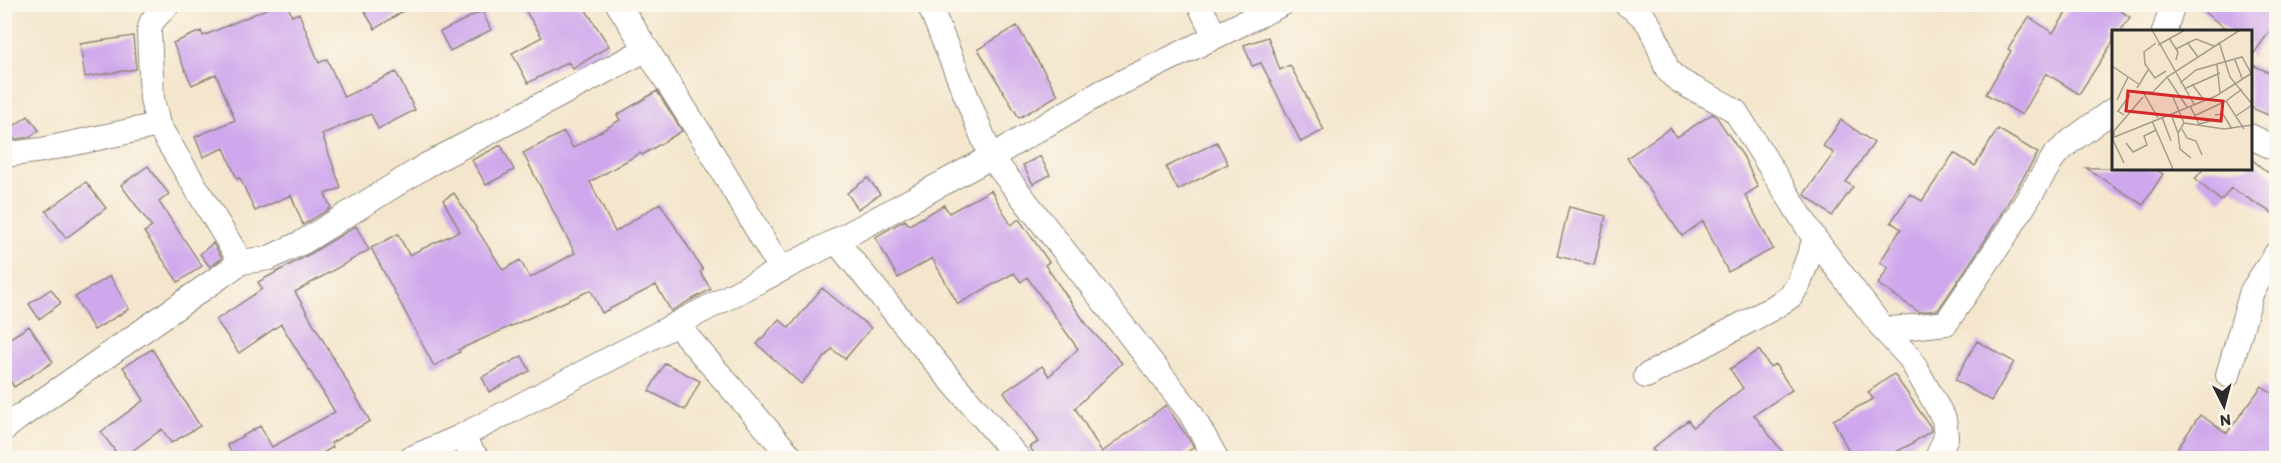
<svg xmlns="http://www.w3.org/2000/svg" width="2281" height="463" viewBox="0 0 2281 463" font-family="Itim,sans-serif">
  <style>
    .building { fill: #cfa7ec }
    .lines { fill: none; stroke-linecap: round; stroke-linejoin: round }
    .street-casing { stroke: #90887c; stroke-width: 26 }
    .street { stroke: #fff; stroke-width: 24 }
    .inset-road { fill: none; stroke: #a49b8c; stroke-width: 1.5 }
    .view { fill: #d62828; fill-opacity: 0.15; stroke: #d62828; stroke-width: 3 }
    .inset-edge { fill: none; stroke: #2b2b2b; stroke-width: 3 }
  </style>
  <rect width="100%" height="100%" fill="#fbf7ec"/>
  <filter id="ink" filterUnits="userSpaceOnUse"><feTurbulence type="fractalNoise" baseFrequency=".0167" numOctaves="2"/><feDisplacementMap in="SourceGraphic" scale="12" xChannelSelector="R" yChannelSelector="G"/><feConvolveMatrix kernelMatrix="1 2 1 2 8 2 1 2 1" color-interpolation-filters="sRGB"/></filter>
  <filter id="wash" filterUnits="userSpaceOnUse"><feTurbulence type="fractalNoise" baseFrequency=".008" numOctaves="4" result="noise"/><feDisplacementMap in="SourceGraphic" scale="24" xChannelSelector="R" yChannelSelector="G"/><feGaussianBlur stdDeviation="1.35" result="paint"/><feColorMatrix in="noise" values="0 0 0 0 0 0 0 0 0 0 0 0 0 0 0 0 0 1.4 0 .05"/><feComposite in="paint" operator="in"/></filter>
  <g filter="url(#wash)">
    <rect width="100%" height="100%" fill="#f4e6cd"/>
    <g id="blocks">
      <path class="building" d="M278 4H287L292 16 299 13 319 63 327 59 344 97 396 72 415 110 378 129 371 114 322 134 341 188 325 194 331 208 303 225 291 195 255 211 240 178 237 179 224 148 203 157 195 137 235 120 216 74 192 85 173 43 201 31 203 36Z
        M360 4H414L375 29Z
        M521 4H582L609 46 573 69 568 62 528 83 512 53 542 37Z
        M2072 4H2110L2130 17 2120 32H2113V42L2079 94 2046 73 2022 115 1986 94 2011 51 2008 49 2029 17 2053 33Z
        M2193 4H2277V21L2250 59V32H2231Z
        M482 11 491 30 450 51 440 32Z
        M1017 26 1058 95 1019 118 978 49Z
        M133 36 136 69 85 77 80 44Z
        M1268 37 1280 70 1290 65 1324 130 1301 142 1261 63 1252 66 1244 45Z
        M2250 64 2277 76V119L2250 107Z
        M657 91 682 131 642 155 640 153 590 182 615 232 660 203 703 270 700 272 711 289 671 311 656 285 602 313 591 290 458 350 460 352 434 366 371 248 398 234 409 255 460 231 443 200 454 193 503 270 520 260 530 278 575 253 523 153 564 132 573 148 620 120 617 115Z
        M1712 114 1716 116 1743 156 1758 187 1745 195 1773 249 1728 272 1703 221 1682 236 1627 158 1670 128 1677 137Z
        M28 116 39 130 30 137 4 141V133Z
        M1841 120 1874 143 1846 182 1853 187 1832 216 1804 194 1834 153 1823 146Z
        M1998 129 2038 153 1986 239 1938 310 1919 312 1878 284 1888 268 1880 262 1901 229 1891 222 1910 194 1922 201 1954 153 1975 166Z
        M1217 142 1228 164 1178 190 1166 167Z
        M501 145 514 170 486 185 472 160Z
        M1040 156 1050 175 1033 184 1023 165Z
        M2250 158 2277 180V216L2231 188 2221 201 2195 179 2204 168H2250Z
        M148 166 169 194 159 202 202 266 178 282 144 232 152 227 121 185Z
        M2086 168H2153L2163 174 2143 205Z
        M868 178 880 194 858 209 847 193Z
        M86 182 106 208 66 238 46 211Z
        M991 190 1011 225 1019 219 1049 262 1045 265 1089 328 1122 363 1075 408 1102 452 1166 405 1194 447 1178 459H1037L1030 447 1038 442 1004 392 1042 366 1049 376 1078 349 1027 277 1021 282 1014 273 958 304 932 258 898 278 875 237 905 220 909 225 944 205 949 213Z
        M1569 207 1606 216 1594 265 1557 256Z
        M356 226 369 250 295 292 370 421 331 443 333 447 313 459H235L227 445 260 426 272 447 335 412 281 324 239 353 216 320 262 289 258 282 310 254Z
        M213 243 222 258 210 267 200 254Z
        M110 276 129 309 94 330 75 297Z
        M822 288 871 328 845 359 832 349 801 384 757 344 779 319 789 328Z
        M51 289 61 303 39 319 29 304Z
        M29 326 53 362 14 387 4 372V342Z
        M1977 341 2014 362 1991 401 1955 380Z
        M152 349 200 426 171 443 162 429 121 459 101 432 144 400 123 367Z
        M1759 350 1770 367 1775 364 1792 390 1754 415 1788 459H1660L1652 449 1688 420 1693 427 1743 388 1730 369Z
        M522 356 530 371 489 392 482 377Z
        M665 363 700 381 685 410 649 391Z
        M1894 374 1930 426 1931 431 1911 444 1883 459H1853L1833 420 1873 399 1868 392Z
        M2262 386 2277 397V459H2194L2178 447 2200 415 2227 433Z"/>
    </g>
  </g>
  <g filter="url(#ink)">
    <use href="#blocks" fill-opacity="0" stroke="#90887c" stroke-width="1.5"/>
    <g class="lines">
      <g class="street-casing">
        <path id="street" d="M168 4 152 21 149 31 152 99 158 125 241 262
          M618 4 708 146 781 270
          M929 4 991 157 1190 412 1216 458
          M1199 4 1215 36
          M1626 4C1649 18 1652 28 1661 52 1663 57 1665 65 1668 70 1678 86 1719 98 1736 112L1815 239 1884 330 1910 358 1944 419 1946 437 1937 458
          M2164 32 2173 4
          M2250 136 2276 149
          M4 155 42 150 158 125
          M836 241 942 370 1018 458
          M676 324 792 458
          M1884 330 1946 323 2005 236 2055 155 2071 141 2113 110
          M2228 375 2252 291 2276 254
          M1646 376 1771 309 1791 296 1799 283 1815 239
          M4 429 18 418 241 262 269 258 303 242 427 165 647 49
          M460 437 477 458
          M412 458 460 437 836 241 991 157 1102 92 1282 4"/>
      </g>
      <use href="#street" class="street"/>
    </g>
  </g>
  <g transform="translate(2112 30)">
    <rect width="140" height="140" fill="#f4e6cd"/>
    <path class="inset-road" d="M40 0 82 74M57 8 66 22 64 30M75 12 86 27M107 12 118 47 140 74M44 13 32 22 33 34 43 48 54 41M46 15 73 0M64 19 84 9 102 16M123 30 130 48M105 35 108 63M0 36 28 55M55 47 75 77M68 53 84 40 130 27 139 43M80 54 92 70M25 58 36 40M72 59 108 43M130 59 114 71 132 99M60 65 72 93 66 103 68 119 79 128M5 70 16 47M78 76 87 94 102 90M59 84 66 103M12 85 6 81 18 65M103 85 111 84 120 99M82 86 114 71M124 86 140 75M50 87 59 111M46 88 31 62H41L55 47 128 0M40 91 61 139M72 93 112 99 140 95M70 99 75 108 84 111 90 125M2 107V101L31 67M0 108 104 66 140 43M0 108 12 133M14 113 21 122 35 115 32 106 44 100"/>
    <path class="view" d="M16 61 111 71 109 91 14 81Z"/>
    <rect width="140" height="140" class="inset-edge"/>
  </g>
  <rect width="2281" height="463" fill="none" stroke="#fbf7ec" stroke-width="24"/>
  <g transform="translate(2224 406) rotate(174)" stroke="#fbf7ec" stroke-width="4.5" paint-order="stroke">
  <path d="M0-4.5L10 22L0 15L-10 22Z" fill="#2b2b2b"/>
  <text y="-9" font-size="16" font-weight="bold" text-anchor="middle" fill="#2b2b2b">N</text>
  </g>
</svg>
